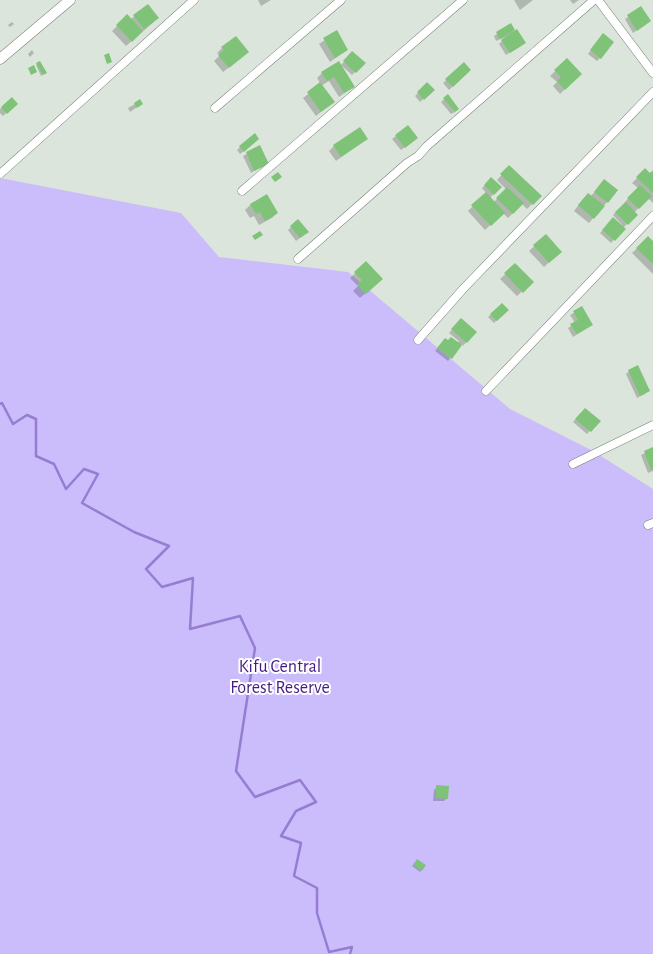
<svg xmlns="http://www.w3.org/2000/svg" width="653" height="954" viewBox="0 0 653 954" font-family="'Alegreya Sans',sans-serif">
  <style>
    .green { fill: #cbbcfb }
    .shadow { fill: #0003 }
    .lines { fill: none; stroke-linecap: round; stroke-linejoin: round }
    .stream { stroke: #957ed2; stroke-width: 2.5 }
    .building { fill: #7fc378 }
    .minor-casing { stroke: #767f75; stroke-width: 9 }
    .tertiary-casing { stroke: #767f75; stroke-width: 11 }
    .minor { stroke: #fff; stroke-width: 8 }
    .tertiary { stroke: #fff; stroke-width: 10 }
    .labels { text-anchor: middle; stroke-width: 4; stroke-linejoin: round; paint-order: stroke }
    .park-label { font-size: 18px; fill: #451d80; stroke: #fff }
  </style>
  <rect width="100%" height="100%" fill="#dce5db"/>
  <path class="green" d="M0 178 181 213 219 257 348 272 510 409 593 451 653 489V954H0Z"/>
  <path class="shadow" d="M258 0H271L261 6Z
    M514 0H533L520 10Z
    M570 0H579L573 4Z
    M148 5 155 21 126 46 112 31 127 16 131 19Z
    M641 8 650 21 633 33 625 19Z
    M12 22 14 24 10 27 8 25Z
    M510 25 521 46 506 55 499 44 506 37 496 41 494 36Z
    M336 32 347 50 330 62 319 44Z
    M600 38V58L597 61 588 54Z
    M222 48 242 57 223 72 214 61 220 55 217 53Z
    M32 50 34 53 30 57 28 54Z
    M353 52 364 63 352 75 341 65Z
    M567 60 580 74 560 94 553 86 557 82 550 76Z
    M338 63 353 87 339 97 329 81 321 86 328 106 316 116 303 98 321 84 317 78 322 73Z
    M37 64 44 74 41 76 36 65Z
    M464 64 470 70 449 90 443 83Z
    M427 84 433 90 420 102 415 96Z
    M447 96 455 112 451 114 441 102Z
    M12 99 16 104 3 116 0 113V109Z
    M135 104 140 105 130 112 128 108Z
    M407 127 413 141 401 150 392 139Z
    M255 142 240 154 237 150 240 147Z
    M361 143 336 161 329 151 334 146Z
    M260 147 267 163 251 173 243 156Z
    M509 167 540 196 527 209 522 204 508 218 503 213 485 230 468 211 486 193 482 188 491 179 500 187 490 198 494 202 506 189 497 180Z
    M645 170 649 174 653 170V203L648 198 634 213 636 215 623 228 624 229 611 243 600 233 613 219 621 226 622 225 613 215 638 188 632 183Z
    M601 184 607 202 589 223 574 211 583 199 591 196Z
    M267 196 277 213 272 218 259 225 254 216 250 218 245 210 250 205Z
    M291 227 304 235 296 241 288 230Z
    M545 236 560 252 544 267 529 251Z
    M648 238 653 243V274L632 253Z
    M366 263 376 284 360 298 353 291 358 286 350 278Z
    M515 265 532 282 517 296 500 279Z
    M502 305 507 310 494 323 488 317Z
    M582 308 589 327 573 337 568 328 575 323 570 315Z
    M461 320 475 332 463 346 462 344 448 361 435 351 442 343H457L459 341 449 333Z
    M629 371 648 391 645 394 637 398 626 374Z
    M585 409 599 421 587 434 573 422Z
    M653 449V471L648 473 641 455Z
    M437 787 447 798 444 801H433L434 790Z
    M417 860 424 865 420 872 412 866Z"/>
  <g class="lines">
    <path class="stream" d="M0 404 2 403 13 424 27 415 36 419V456L54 464 66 489 84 469 98 474 82 503 134 532 169 546 146 569 162 587 193 578 190 629 240 616 255 648 236 771 255 797 300 780 316 802 296 811 281 836 301 843 294 876 317 888V913L329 952 352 947 350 954"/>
  </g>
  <path class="building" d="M148 4 159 18 144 29 133 15Z
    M641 6 651 21 637 31 627 15Z
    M127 14 143 31 132 42 116 25Z
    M511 23 515 30 500 39 496 32Z
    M517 29 526 43 510 53 501 40Z
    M337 30 348 50 335 58 323 38Z
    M603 33 614 42 601 59 590 50Z
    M236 36 249 52 229 68 218 55 224 50 221 47Z
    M352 51 366 63 356 73 343 61Z
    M109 53 112 62 107 64 104 55Z
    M567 58 582 74 565 90 557 81 561 77 554 70Z
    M40 61 47 73 43 75 36 63Z
    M339 61 355 87 344 93 334 77 327 81 321 72Z
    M464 62 471 70 453 87 445 79Z
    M34 65 37 72 31 75 28 68Z
    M320 82 335 102 321 112 307 92Z
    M427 82 435 90 424 100 417 92Z
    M448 94 459 109 455 112 443 98Z
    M12 97 18 104 7 114 1 107Z
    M140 99 143 104 137 108 134 103Z
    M408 125 418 138 405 148 395 135Z
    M360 127 368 139 341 157 333 145Z
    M255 133 259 139 244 152 239 146Z
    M260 145 269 164 254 171 246 152Z
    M509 165 542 196 533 205 500 174Z
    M645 168 650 173 653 171V193L636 177Z
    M278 172 282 177 275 182 271 177Z
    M491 177 502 187 494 195 484 185Z
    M604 179 618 190 608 203 594 192Z
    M640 185 652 196 639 209 627 198Z
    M507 187 524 203 513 214 496 198Z
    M486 192 505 213 491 226 471 205Z
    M588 193 605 206 594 219 578 205Z
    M267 194 278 213 265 221 260 212 256 214 250 204Z
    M626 202 638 215 628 225 615 212Z
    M613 217 626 229 615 241 602 230Z
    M298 219 309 232 300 238 290 226Z
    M260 231 263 235 255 240 252 236Z
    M546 234 562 252 549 263 533 245Z
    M648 236 653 241V264L636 248Z
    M366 261 383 279 366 294 357 285 362 280 354 272Z
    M515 263 534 282 523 293 504 273Z
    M502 303 509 310 497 321 490 314Z
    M582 306 593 325 577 334 570 324 578 320 573 311Z
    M461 318 477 332 467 343 451 329Z
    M451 337 462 345 452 359 437 348 445 338 448 340Z
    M638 365 650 391 640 396 628 370Z
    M585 408 601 421 591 432 575 419Z
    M653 447V470H651L644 451Z
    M436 785 449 786 448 799 436 798Z
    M417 859 426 865 422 871 413 865Z"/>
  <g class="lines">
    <g class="minor-casing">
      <path id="minor" d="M598 0 653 73
        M215 108 341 0
        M0 174 194 0
        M242 191 463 0
        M298 259 407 163 418 156 427 146 594 0
        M418 340 463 289 653 92
        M486 391 653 216
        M573 464 653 425
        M648 525 653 523"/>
    </g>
    <g class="tertiary-casing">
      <path id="tertiary" d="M0 59 70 0"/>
    </g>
    <use href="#minor" class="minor"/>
    <use href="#tertiary" class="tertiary"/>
  </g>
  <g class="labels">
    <g class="park-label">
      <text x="280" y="672">Kifu Central<tspan x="280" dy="21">Forest Reserve</tspan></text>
    </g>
  </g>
</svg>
